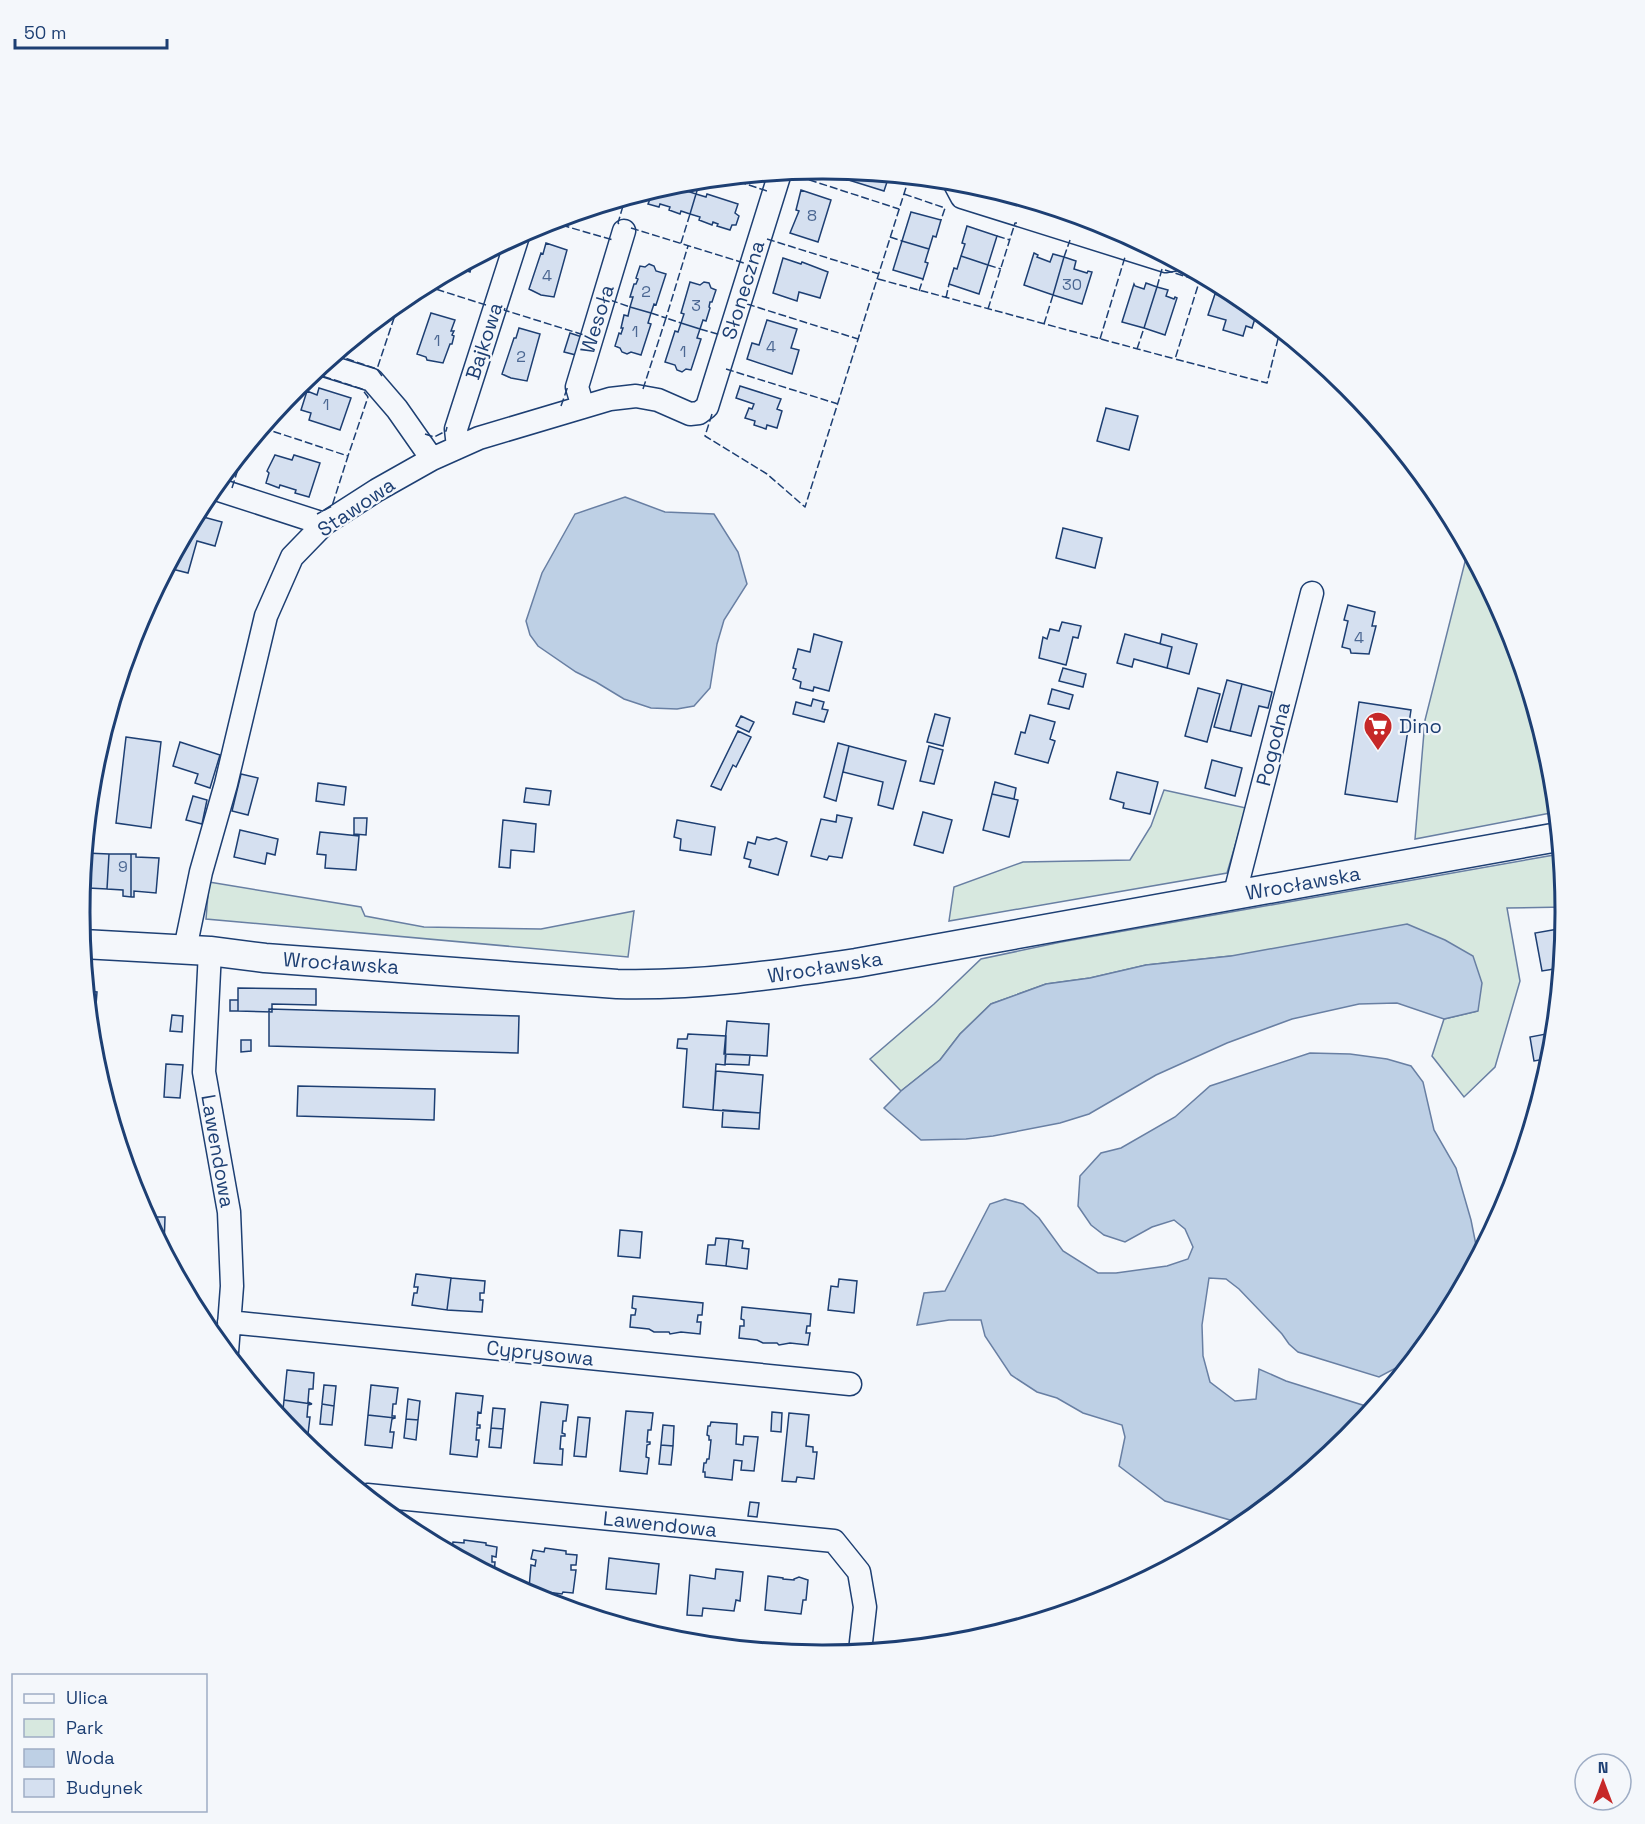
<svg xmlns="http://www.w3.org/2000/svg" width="1645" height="1824" viewBox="0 0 1645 1824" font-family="'Space Grotesk',sans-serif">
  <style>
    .green { fill: #d7e8df; stroke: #687fa3; stroke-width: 1.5 }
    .water { fill: #bed0e5; stroke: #687fa3; stroke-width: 1.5 }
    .building { fill: #d5e0f0; stroke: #1d3f73; stroke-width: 1.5 }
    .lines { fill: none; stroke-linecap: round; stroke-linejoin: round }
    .minor-casing { stroke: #1d3f73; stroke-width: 25 }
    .major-casing { stroke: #1d3f73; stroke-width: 31 }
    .minor { stroke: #f4f7fb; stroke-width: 22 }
    .major { stroke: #f4f7fb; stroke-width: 28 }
    .fence { stroke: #1d3f73; stroke-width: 1.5; stroke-dasharray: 8 3; stroke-linecap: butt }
    .labels { text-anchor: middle; stroke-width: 4.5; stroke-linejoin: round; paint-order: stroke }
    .number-label { font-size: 16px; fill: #4b6792 }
    .street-label { font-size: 20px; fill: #1d3f73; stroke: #f4f7fb }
    .poi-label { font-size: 20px; fill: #1d3f73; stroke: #f4f7fb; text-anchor: start }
    .rim { fill: none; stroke: #1d3f73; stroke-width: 3 }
  </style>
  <rect width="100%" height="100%" fill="#f4f7fb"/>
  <path class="green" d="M1468 550 1509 628 1534 711V727L1544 744 1551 767 1556 812 1415 839 1425 720Z
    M1164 790 1246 808 1227 873 949 921 954 887 1023 862 1130 860 1151 826Z
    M1560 854 1565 907 1507 908 1520 981 1495 1067 1464 1097 1432 1056 1444 1019 1478 1011 1231 956 1146 965 1090 978 1046 984 991 1004 960 1034 940 1060 901 1091 870 1059 934 1004 981 959 1061 942Z
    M209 882 361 907 365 916 424 927 541 929 634 911 628 957 206 919Z"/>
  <path class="water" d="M625 497 665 512 714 514 738 552 747 584 724 620 717 644 710 688 694 706 677 709 651 708 624 699 596 682 576 672 538 646 530 635 526 621 542 573 575 514Z
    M1407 924 1445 940 1473 956 1482 983 1478 1011 1444 1019 1397 1003 1359 1004 1292 1019 1227 1043 1156 1075 1089 1114 1060 1123 993 1136 966 1139 921 1140 884 1108 901 1091 940 1060 960 1034 991 1004 1046 984 1090 978 1146 965 1231 956Z
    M1310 1053 1350 1054 1387 1059 1411 1066 1423 1082 1434 1130 1456 1168 1471 1220 1478 1255 1440 1325 1411 1360 1379 1377 1298 1352 1289 1344 1282 1334 1239 1289 1226 1279 1209 1278 1202 1325 1203 1356 1210 1382 1235 1401 1256 1399 1259 1369 1286 1381 1372 1408 1348 1438 1241 1525 1240 1523 1165 1501 1119 1466 1125 1437 1122 1425 1083 1413 1057 1398 1037 1392 1011 1375 985 1336 981 1320H949L917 1325 924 1293 945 1291 990 1204 1005 1199 1023 1204 1039 1218 1063 1251 1098 1273H1116L1167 1266 1188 1259 1193 1247 1185 1229 1174 1220 1152 1227 1125 1242 1104 1235 1091 1225 1078 1206 1080 1176 1101 1153 1121 1148 1175 1117 1210 1086Z"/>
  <path class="building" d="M841 171 889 176 884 191 839 177Z
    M676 184 688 188 687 191 696 194 690 214 681 211 680 214 669 210 670 207 660 204 659 207 648 204 650 199 647 195 648 192Z
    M801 190 831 200 818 242 790 233 799 211 796 210Z
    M696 194 706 197 707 194 738 204 735 213 739 216 736 225H732L730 230 717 226 718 224 713 222 712 225 699 220 700 217 690 214Z
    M911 212 941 220 936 237 933 236 929 249 902 241Z
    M967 226 997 236 988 265 961 256 965 244 962 243Z
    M902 241 929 249 925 262 928 263 923 279 893 270Z
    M546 243 567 250 554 297 541 295 529 289 541 253 543 254Z
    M1034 253 1038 255 1037 257 1050 262 1053 254 1064 257 1053 295 1024 285Z
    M961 256 988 265 979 294 949 284 954 268 957 269Z
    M1064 257 1076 261 1074 269 1087 273 1088 271 1092 272 1082 304 1053 295Z
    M783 258 801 264 802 262 828 272 820 298 799 292 797 301 773 293Z
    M473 260 470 272 462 269 457 271 454 270Z
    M649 264 654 266 656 271 666 274 656 305 654 304 651 313 630 307 633 297H630L634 284H636L638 279 636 278 640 266 645 267Z
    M690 282 700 285 704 282 709 283 711 288 716 290 712 302H710L709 307 710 308 706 321 703 320 700 329 681 323 684 314 681 313Z
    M1146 283 1157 287 1144 328 1122 322 1134 284 1135 286 1144 289Z
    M1157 287 1168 290 1166 296 1174 299 1175 297 1177 298 1165 335 1144 328Z
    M1215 294 1233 300 1234 294 1257 312 1252 328 1246 326 1243 336 1223 330 1226 320 1208 315Z
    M630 307 651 313 648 323 651 324 641 355 631 352 627 354 622 352 620 348 615 346 619 333 621 334 623 328H621L624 315 628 316Z
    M431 313 455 320 451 331H454L452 335 454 336 452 344H450L443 363 427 360 426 357 417 354Z
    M767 320 797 329 791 348 799 350 792 374 747 359 752 343 759 345Z
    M681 323 700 329 697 338 701 339 691 370 686 369 682 372 677 370 675 365 665 362 675 331 678 332Z
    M519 328 540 334 527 381 511 378 502 374 514 338H516Z
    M570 333 582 337 576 355 564 352Z
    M740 386 781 399 777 409 782 411 777 428 767 425 766 429 754 425 755 421 745 418 749 408 752 409 754 404 736 398Z
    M319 388 351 398 340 430 309 420 311 413 301 410 307 391 317 395Z
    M1106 408 1138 416 1129 450 1097 441Z
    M275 455 292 460 294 455 320 463 309 497 295 493 296 490 280 485 279 488 266 483 269 473 267 471Z
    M196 515 222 522 215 546 197 541 188 573 168 568Z
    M1063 528 1102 538 1095 568 1056 558Z
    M1348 605 1375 612 1372 626H1376L1369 654 1351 653 1350 649 1342 647 1348 621 1344 620Z
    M1062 622 1081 626 1078 638 1073 637 1066 665 1039 658 1043 637 1047 639 1050 629 1059 631Z
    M814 634 842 642 829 691 814 687 813 691 800 688 801 682 793 679 796 669 793 668 798 649 810 652Z
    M1125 634 1172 647 1167 668 1134 659 1132 667 1117 663Z
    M1162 634 1197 644 1189 674 1167 668 1172 647 1160 644Z
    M1063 668 1086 674 1083 687 1059 681Z
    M1227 680 1242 684 1230 731 1214 727Z
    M1242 684 1272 692 1268 708 1259 706 1251 736 1230 731Z
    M1198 688 1220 694 1207 742 1185 736Z
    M1052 689 1073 695 1069 709 1048 704Z
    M813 699 824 702 822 709 828 710 824 722 793 714 796 702 811 706Z
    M1359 702 1411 710 1397 802 1345 794Z
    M935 714 950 718 943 746 927 742Z
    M1030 715 1055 722 1050 739 1055 741 1048 763 1015 754 1021 732 1025 733Z
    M741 716 754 722 749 732 736 726Z
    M738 731 751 737 736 767 733 765 721 790 711 786Z
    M126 737 161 742 151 828 116 823Z
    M180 742 220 755 210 788 195 783 198 774 173 766Z
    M838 743 849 746 836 801 824 797Z
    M849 746 906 761 893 809 878 805 883 782 843 772Z
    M929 746 943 750 934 784 920 781Z
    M1212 760 1242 768 1235 796 1205 788Z
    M1117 772 1158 782 1150 814 1123 808 1124 803 1110 799Z
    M241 774 258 778 248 815 232 811Z
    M995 782 1016 788 1014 799 992 794Z
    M318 783 346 787 344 805 316 801Z
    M526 788 551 791 549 805 524 802Z
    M992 794 1018 800 1009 837 983 830Z
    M193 796 207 800 202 824 186 820Z
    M923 812 952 820 943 853 914 845Z
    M837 815 852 818 842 858 829 856 827 860 811 856 821 819 836 822Z
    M354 818H367L366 835 354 834Z
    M503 820 536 824 534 852 511 850 510 868 499 867Z
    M677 820 715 827 711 855 680 850 681 839 674 837Z
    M240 830 278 839 275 855 267 853 265 864 234 857Z
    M320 832 359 836 356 870 325 868 326 855 317 854Z
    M757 837 769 840 776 838 787 842 778 875 749 867 751 860 744 858 748 842 755 844Z
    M85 853 109 854 107 889 88 888 83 881Z
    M109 854H131V897L123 896V890L107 889Z
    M131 854H136V857L159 858 156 893 134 891V897H131Z
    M1564 928 1560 968 1542 971 1535 933Z
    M238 988 316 989V1005L272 1004V1012L238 1011Z
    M87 991 97 992 94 1031H91Z
    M230 1000H238V1011H230Z
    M269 1009 519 1016 518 1053 269 1046Z
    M172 1015 183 1016 182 1032 170 1031Z
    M727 1021 769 1024 767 1056 724 1054Z
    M1551 1033 1553 1042 1551 1058 1534 1061 1530 1037Z
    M688 1034 726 1036 725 1065 716 1064 713 1110 683 1107 687 1049 677 1048 678 1039H687Z
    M241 1040H251V1051L241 1052Z
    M726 1054 750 1055 749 1065 725 1064Z
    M166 1064 183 1065 180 1098 164 1097Z
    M716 1071 763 1075 760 1113 713 1110Z
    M298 1086 435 1089 434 1120 297 1116Z
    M723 1110 760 1113 759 1129 722 1127Z
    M147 1217H165L164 1248Z
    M620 1230 642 1232 640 1258 618 1256Z
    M716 1238 729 1239 726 1266 706 1264 708 1245H715Z
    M729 1239 743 1241 742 1248 749 1249 747 1269 726 1266Z
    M416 1274 451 1278 447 1310 412 1305 414 1293H417L418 1287H414Z
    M451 1278 485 1281 484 1293H480V1300H483L482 1312 447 1310Z
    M839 1279 857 1281 854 1313 828 1310 831 1286 838 1287Z
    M633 1296 703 1303 702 1315H698L697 1322H701L700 1334 681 1332 670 1334 669 1332H654L649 1329 630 1327 631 1315H635L636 1309 632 1308Z
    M742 1307 811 1314 810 1326H807L806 1333H810L808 1345 790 1343 779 1345 777 1343H763L757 1340 739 1338 740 1326H744V1320L741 1319Z
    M287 1370 314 1373 313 1389H309L308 1402 312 1404 284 1400Z
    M324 1385 336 1386 334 1406 322 1404Z
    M371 1385 398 1388 396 1404H393L392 1416H395V1418L368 1415Z
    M456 1393 483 1396 481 1413 478 1412 477 1425H480V1428H477L476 1440H479L477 1457 450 1454Z
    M408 1399 420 1401 418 1420 406 1419Z
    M284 1400 312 1404 308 1405 307 1417H310L308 1434 293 1432 282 1419Z
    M541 1402 568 1405 566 1421H563L562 1433 565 1434V1436H561L560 1449H563L562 1465 534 1463Z
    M322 1404 334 1406 332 1425 320 1424Z
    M493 1408 505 1409 503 1429 491 1428Z
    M626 1411 653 1413 651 1430H648L647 1442H650V1444L647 1445 646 1457 649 1458 647 1474 620 1471Z
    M772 1412 782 1413 781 1432 771 1431Z
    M789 1413 809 1415 806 1446 813 1447V1452H817L814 1479 797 1477 796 1482 782 1481Z
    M368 1415 395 1418 392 1419 390 1432H394L392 1448 365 1445Z
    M578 1417 590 1418 586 1457 574 1456Z
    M406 1419 418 1420 416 1440 404 1438Z
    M711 1422 737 1424 736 1444 743 1445 744 1436 758 1437 754 1471 741 1470 742 1461 734 1460 732 1480 705 1477V1472H703L704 1463H706L707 1459H709L711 1440H709V1436L707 1435 708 1426H710Z
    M663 1425 674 1426 673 1446 661 1445Z
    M491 1428 503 1429 501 1448 489 1447Z
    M661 1445 673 1446 671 1465 659 1464Z
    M750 1502 759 1503 757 1517 748 1516Z
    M464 1540 486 1543V1545L497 1547 496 1557 492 1556V1562H495L494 1575 455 1554V1552H451L453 1542 464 1543Z
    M545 1548 566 1551V1554L577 1555 576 1565H571V1570H576L573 1593 563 1592 562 1594 539 1591V1589L529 1588 531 1565 535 1566 536 1560 531 1559 533 1550 544 1552Z
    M609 1558 659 1564 656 1594 606 1589Z
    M716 1569 743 1572 740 1601 736 1600 734 1611 703 1608 702 1616 687 1615 690 1575 715 1579Z
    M768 1576 783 1578V1579L794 1580V1579L799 1577 808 1580 806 1600H803L801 1614 765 1610Z"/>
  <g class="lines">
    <g class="minor-casing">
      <path id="minor" d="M954 182 962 197 1166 261 1172 260
        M324 365 372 380 397 409 432 459
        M583 407 577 387 624 231
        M458 447 456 429 518 236
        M213 488 324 524
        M1237 895 1236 889 1312 593
        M185 949 201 872 226 784 266 616 292 557 324 524 377 490 432 459 479 438 610 399 636 396 658 400 690 414 699 413 707 407 780 173
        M210 951 204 1072 229 1212 232 1286 227 1352
        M229 1322 850 1384
        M367 1495 834 1541 859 1572 865 1607 860 1651"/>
    </g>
    <g class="major-casing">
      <path id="major" d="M83 944 210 951 265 958 617 984C698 986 776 975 856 963L1558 837"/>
    </g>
    <use href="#minor" class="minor"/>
    <use href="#major" class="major"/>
    <path class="fence" d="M788 173 899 209
      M728 178 767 191 766 193
      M696 194 700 181
      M904 194 945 208 941 220
      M551 222 613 240
      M619 224 618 223 625 199
      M631 228 744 263V261
      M527 236 529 232 546 223
      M997 236 1010 240
      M890 237 902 241
      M767 239 879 274
      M681 243 690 214
      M1064 257 1070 240
      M988 265 1001 269
      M1165 270 1200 281
      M1201 276 1175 359 1267 383 1280 331
      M878 279 1175 359
      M426 286 486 305
      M1157 287 1162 269
      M919 291 923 279
      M946 298 949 284
      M610 300 630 307
      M747 304 858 339
      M505 308 504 310 584 335
      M988 309 1015 223H1017
      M651 313 666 318 688 246
      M1044 324 1053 295
      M700 329 721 335
      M1100 339 1125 257H1123
      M1137 349 1144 328
      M336 355 377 369
      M726 369 838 404
      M313 373 362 389 368 397 348 456
      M382 376 377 369 399 303
      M643 389 666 318 681 323
      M561 406 568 386
      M712 414 705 436 767 474 805 507 909 178
      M263 428 348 456 332 506 317 514
      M425 434 434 437 446 431 447 427
      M232 488 243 453"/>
  </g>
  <defs>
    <g id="supermarket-pin" transform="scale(1.5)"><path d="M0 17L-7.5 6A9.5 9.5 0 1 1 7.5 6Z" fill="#c62828" stroke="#f4f7fb"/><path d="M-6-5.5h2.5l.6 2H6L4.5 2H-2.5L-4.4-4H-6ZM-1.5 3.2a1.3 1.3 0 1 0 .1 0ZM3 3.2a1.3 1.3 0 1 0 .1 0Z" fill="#fff"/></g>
  </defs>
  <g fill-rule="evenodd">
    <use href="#supermarket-pin" x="1378" y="726"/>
  </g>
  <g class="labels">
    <g class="number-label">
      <text x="812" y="221">8</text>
      <text x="547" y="281">4</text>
      <text x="1072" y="290">30</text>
      <text x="646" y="297">2</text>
      <text x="696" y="311">3</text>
      <text x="635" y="337">1</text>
      <text x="437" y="346">1</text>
      <text x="771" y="352">4</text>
      <text x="683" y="357">1</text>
      <text x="521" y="362">2</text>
      <text x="326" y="410">1</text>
      <text x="1359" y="643">4</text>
      <text x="123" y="872">9</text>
    </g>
    <g class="street-label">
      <text transform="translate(743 290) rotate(-73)" y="7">Słoneczna</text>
      <text transform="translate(597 319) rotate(-73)" y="7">Wesoła</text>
      <text transform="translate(484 341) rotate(-72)" y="7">Bajkowa</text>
      <text transform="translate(356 507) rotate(-34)" y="7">Stawowa</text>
      <text transform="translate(1273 744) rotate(-76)" y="7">Pogodna</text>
      <text transform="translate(1303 883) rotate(-10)" y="7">Wrocławska</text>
      <text transform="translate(341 963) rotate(4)" y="7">Wrocławska</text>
      <text transform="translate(825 967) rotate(-9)" y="7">Wrocławska</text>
      <text transform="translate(218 1151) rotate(80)" y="7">Lawendowa</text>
      <text transform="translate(540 1353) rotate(6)" y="7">Cyprysowa</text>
      <text transform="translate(660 1524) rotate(6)" y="7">Lawendowa</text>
    </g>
    <g class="poi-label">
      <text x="1399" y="733">Dino</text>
    </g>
  </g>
  <path d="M0 0H1645V1824H0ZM822 179H823A732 732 0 0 1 1555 911V913A732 732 0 0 1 823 1645H822A732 732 0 0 1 90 913V911A732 732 0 0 1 822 179Z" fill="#f4f7fb" fill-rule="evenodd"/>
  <path class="rim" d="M822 179H823A732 732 0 0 1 1555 911V913A732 732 0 0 1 823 1645H822A732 732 0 0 1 90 913V911A732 732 0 0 1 822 179Z"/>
  <rect x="12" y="1674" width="195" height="138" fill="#f4f7fb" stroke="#9eadc5" stroke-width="1.5"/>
  <rect x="24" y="1694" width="30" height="9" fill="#f4f7fb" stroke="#9eadc5" stroke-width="1.5"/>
  <text x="66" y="1704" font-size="18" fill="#1d3f73">Ulica</text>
  <rect x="24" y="1719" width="30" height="18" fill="#d7e8df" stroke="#9eadc5" stroke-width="1.5"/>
  <text x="66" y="1734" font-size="18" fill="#1d3f73">Park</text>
  <rect x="24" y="1749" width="30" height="18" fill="#bed0e5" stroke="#9eadc5" stroke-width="1.5"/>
  <text x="66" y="1764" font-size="18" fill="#1d3f73">Woda</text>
  <rect x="24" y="1779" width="30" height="18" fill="#d5e0f0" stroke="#9eadc5" stroke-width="1.5"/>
  <text x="66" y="1794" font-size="18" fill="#1d3f73">Budynek</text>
  <g transform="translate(1603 1782)"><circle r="28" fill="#f4f7fb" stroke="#9eadc5" stroke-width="1.5"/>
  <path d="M0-4.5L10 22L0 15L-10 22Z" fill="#c62828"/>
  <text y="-9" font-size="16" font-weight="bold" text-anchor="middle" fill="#1d3f73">N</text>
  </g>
  <path d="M15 39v9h152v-9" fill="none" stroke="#1d3f73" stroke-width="3"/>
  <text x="24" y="39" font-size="18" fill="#1d3f73" stroke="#f4f7fb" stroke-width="4.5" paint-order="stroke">50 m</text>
</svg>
